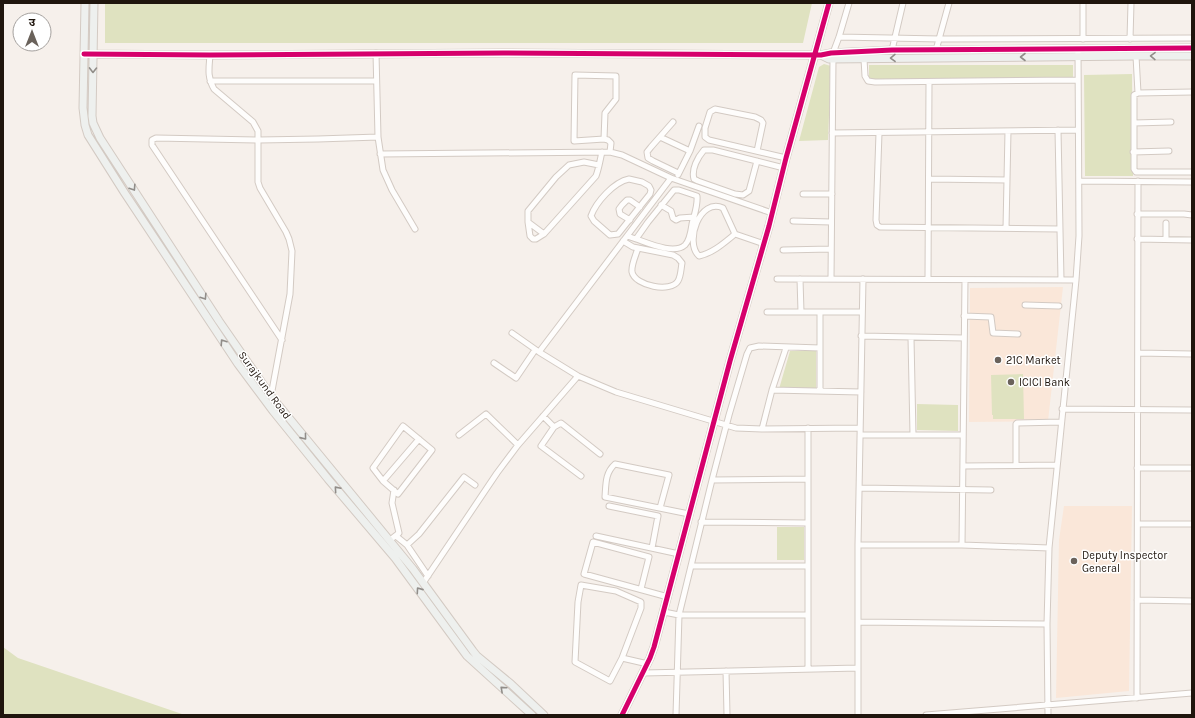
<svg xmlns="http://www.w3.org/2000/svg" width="1195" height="718" viewBox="0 0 1195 718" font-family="Karla,'Noto Sans Devanagari',sans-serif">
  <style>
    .built { fill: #fae7d9 }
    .green { fill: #dfe2c0 }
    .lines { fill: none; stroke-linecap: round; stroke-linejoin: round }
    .street-casing { stroke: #d3cac3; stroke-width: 7 }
    .secondary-casing { stroke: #d3cac3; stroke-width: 9 }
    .street { stroke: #fefdfc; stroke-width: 5 }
    .secondary { stroke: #eef0ee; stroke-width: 7 }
    .cycleway-casing { stroke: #fff; stroke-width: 8 }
    .cycleway { stroke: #d6006c; stroke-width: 5 }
    .oneway { stroke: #918d89 }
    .poi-dot { fill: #6a625b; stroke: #fff; stroke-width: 1.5 }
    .labels { text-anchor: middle; stroke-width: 3; stroke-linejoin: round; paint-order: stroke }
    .poi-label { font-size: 11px; fill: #1f150d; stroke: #fff; text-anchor: start }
    .street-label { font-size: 11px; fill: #1f150d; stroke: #fff }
  </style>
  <rect width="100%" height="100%" fill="#f6f0eb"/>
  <path class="built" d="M1063 287 1048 421 969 422 970 288Z
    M1064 506H1132L1129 691 1056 698 1059 540Z"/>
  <path class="green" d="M105 3H812L803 43H105Z
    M824 64 831 66 828 140 799 141 819 67Z
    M869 65H1073V79L869 80Z
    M1132 74 1133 176H1085L1084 75Z
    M790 351H816V388L779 389Z
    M1023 374 1024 419H993V415H992L991 375Z
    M917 404 958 405V431L917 430Z
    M777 527H804V560H777Z
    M3 647 18 658 182 714 200 715H3Z"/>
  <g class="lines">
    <g class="street-casing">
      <path id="street" d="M839 37 940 39 1192 38
        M1083 39V3
        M1130 39 1131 3
        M892 50 903 3
        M936 50 949 3
        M376 53 378 137 383 170 392 190 415 229
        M833 53 839 37 849 3
        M210 55C209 68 207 77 214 89L253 122 258 131V182L260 188 286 232 289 239 292 251 290 294 271 396
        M1136 56 1138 93
        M864 59 865 76 868 81 875 82 1078 80
        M210 81H376
        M1192 92 1138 93 1134 95V169L1136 172H1192
        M673 122 651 147 647 152 648 158 653 161 678 173
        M1134 123 1171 122
        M1058 130 1061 280
        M832 133 1078 130
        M879 133 876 220 877 225 880 227 1060 229
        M660 137 690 151
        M604 139 605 113 616 99V76L575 75 574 141 604 139 608 140 611 143 610 152
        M757 151 763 123 761 120 755 117 715 109 710 112 705 128V137L709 140 786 158
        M1133 152 1169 151
        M380 154 610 152 622 155 671 178 772 213
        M757 161 749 191 743 195 735 194 698 181 694 179C691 169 698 157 704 150H713L784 168
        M599 165 584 162 569 165 556 177 528 211V222L544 234 596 176C599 168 600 160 602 152
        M678 175 690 151 699 126
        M629 179 642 182 649 186 651 190 650 194 618 234 610 235 594 221 591 216C596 202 614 182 629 179Z
        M929 179 1007 180
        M1079 181 1192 182
        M803 194H832
        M661 205 671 211 673 218 676 220 680 218 694 217
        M1137 214H1184L1192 215
        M630 220 620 214 619 209 622 205 627 200H630L640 207
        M793 221 831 222
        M528 222 530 236 533 239H536L544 234
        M1006 228 1008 131
        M735 234C724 243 713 253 699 256 684 242 700 197 723 208L735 234 764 244
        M627 236 636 239 648 222 674 190H679L697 196C698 206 694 215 692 224 691 231 690 240 685 245 674 255 648 243 636 239
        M1137 239 1192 240
        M1166 239V223
        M623 241 633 247 673 255 678 258 682 263C681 268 681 276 678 281 671 293 635 286 632 272 631 265 636 255 638 248
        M783 250 831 249
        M777 279 1076 280
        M800 279 801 312
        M831 279 833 59
        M928 279 929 82
        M1025 305 1059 306
        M767 312H862
        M820 312V391
        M964 316 991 317 993 333 1018 334
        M512 333 539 352 578 376 616 392 736 428 762 429 860 428
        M861 336 964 338
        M911 338 913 435
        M282 340 152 145V140L156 138 259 140 318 139 378 137
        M539 352 671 178
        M1138 353 1192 354
        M494 363 516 378 535 350
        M772 390 861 392
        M1062 409 1192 410
        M543 416 554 427 561 423 600 454
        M554 427 541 446 581 476
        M762 429 772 390 786 348
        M459 435 486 414 518 445
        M860 435H963
        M1016 465V424L1017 423 1061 422
        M963 466 1057 465
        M1137 468H1192
        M712 480 808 479
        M383 481 373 468 403 426 432 450 398 494 383 481 419 439
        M859 488 991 490
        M609 506 658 516 652 548
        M660 508 669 475 615 464C605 473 606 484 605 497L689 514
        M701 522 808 523
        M1138 524H1192
        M396 536 407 545 428 576
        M596 536 679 554
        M390 540 399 533 392 503 394 490
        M407 545 419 534 464 477 475 485
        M858 545H962L1049 548
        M962 545 965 280
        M691 566H808
        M423 583 497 473 518 445 578 376
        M581 585 616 591 641 602V608L622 658 610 681 575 662 578 602Z
        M641 589 649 557 593 542 584 574 668 597
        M1137 600 1192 601
        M664 612 679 615H808
        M858 622 1047 624
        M622 658 648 664
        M808 669V428
        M726 671 727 715
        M644 673 858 668
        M1137 698 1138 181
        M676 715 679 615 712 480 729 415 747 354 750 348 759 346 820 348
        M858 715V545L863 279
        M926 715 1192 693
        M1048 715 1047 624 1049 548 1076 280 1079 236 1078 49"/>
    </g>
    <g class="secondary-casing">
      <path id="secondary" d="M85 3 83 108 85 125 88 135 124 192 238 364 273 411 328 479 395 558 467 656 532 715
        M94 3 92 116 93 123 100 138 219 321 271 396 413 569 473 651 477 656 511 684 544 715
        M84 54 210 55 503 53 821 55 831 53 892 50 1192 48
        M821 55 829 59 1136 56H1192
        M622 715 650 658 654 647 730 361 769 226 786 158 829 3"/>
    </g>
    <use href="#street" class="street"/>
    <use href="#secondary" class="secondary"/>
    <g class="cycleway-casing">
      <path id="cycleway" d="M84 54 210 55 503 53 821 55 831 53 892 50 1192 48
        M622 715 650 658 654 647 730 361 769 226 786 158 829 3"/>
    </g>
    <use href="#cycleway" class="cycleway"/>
  </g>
  <defs><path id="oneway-chevron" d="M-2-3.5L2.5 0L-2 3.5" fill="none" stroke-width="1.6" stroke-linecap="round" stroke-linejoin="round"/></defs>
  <g class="oneway">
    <use href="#oneway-chevron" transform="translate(1153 56) rotate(-179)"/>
    <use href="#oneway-chevron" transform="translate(1023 57) rotate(180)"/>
    <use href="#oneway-chevron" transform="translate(893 58) rotate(179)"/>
    <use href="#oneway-chevron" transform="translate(93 70) rotate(91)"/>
    <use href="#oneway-chevron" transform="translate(133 188) rotate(57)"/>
    <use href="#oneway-chevron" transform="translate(204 297) rotate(57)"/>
    <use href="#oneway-chevron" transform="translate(223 342) rotate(-124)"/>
    <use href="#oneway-chevron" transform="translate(304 437) rotate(51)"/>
    <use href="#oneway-chevron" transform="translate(337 489) rotate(-131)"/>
    <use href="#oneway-chevron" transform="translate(419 590) rotate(-125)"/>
    <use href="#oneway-chevron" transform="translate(503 689) rotate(-138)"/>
  </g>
  <g class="poi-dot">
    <circle cx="998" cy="360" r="4"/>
    <circle cx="1011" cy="382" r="4"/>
    <circle cx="1074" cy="561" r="4"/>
  </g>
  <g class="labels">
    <g class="poi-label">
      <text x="1006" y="364">21C Market</text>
      <text x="1019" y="386">ICICI Bank</text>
      <text x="1082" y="559">Deputy Inspector<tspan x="1082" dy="13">General</tspan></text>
    </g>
    <g class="street-label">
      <text transform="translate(265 385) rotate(54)" y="4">Surajkund Road</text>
    </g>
  </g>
  <rect width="1195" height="718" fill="none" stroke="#1f150d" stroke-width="8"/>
  <g transform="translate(32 32)"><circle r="19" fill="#ffffff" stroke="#a5a19e"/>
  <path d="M0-3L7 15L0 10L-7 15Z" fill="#6a625b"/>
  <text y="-6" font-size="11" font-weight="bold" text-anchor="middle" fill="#1f150d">उ</text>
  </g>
</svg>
